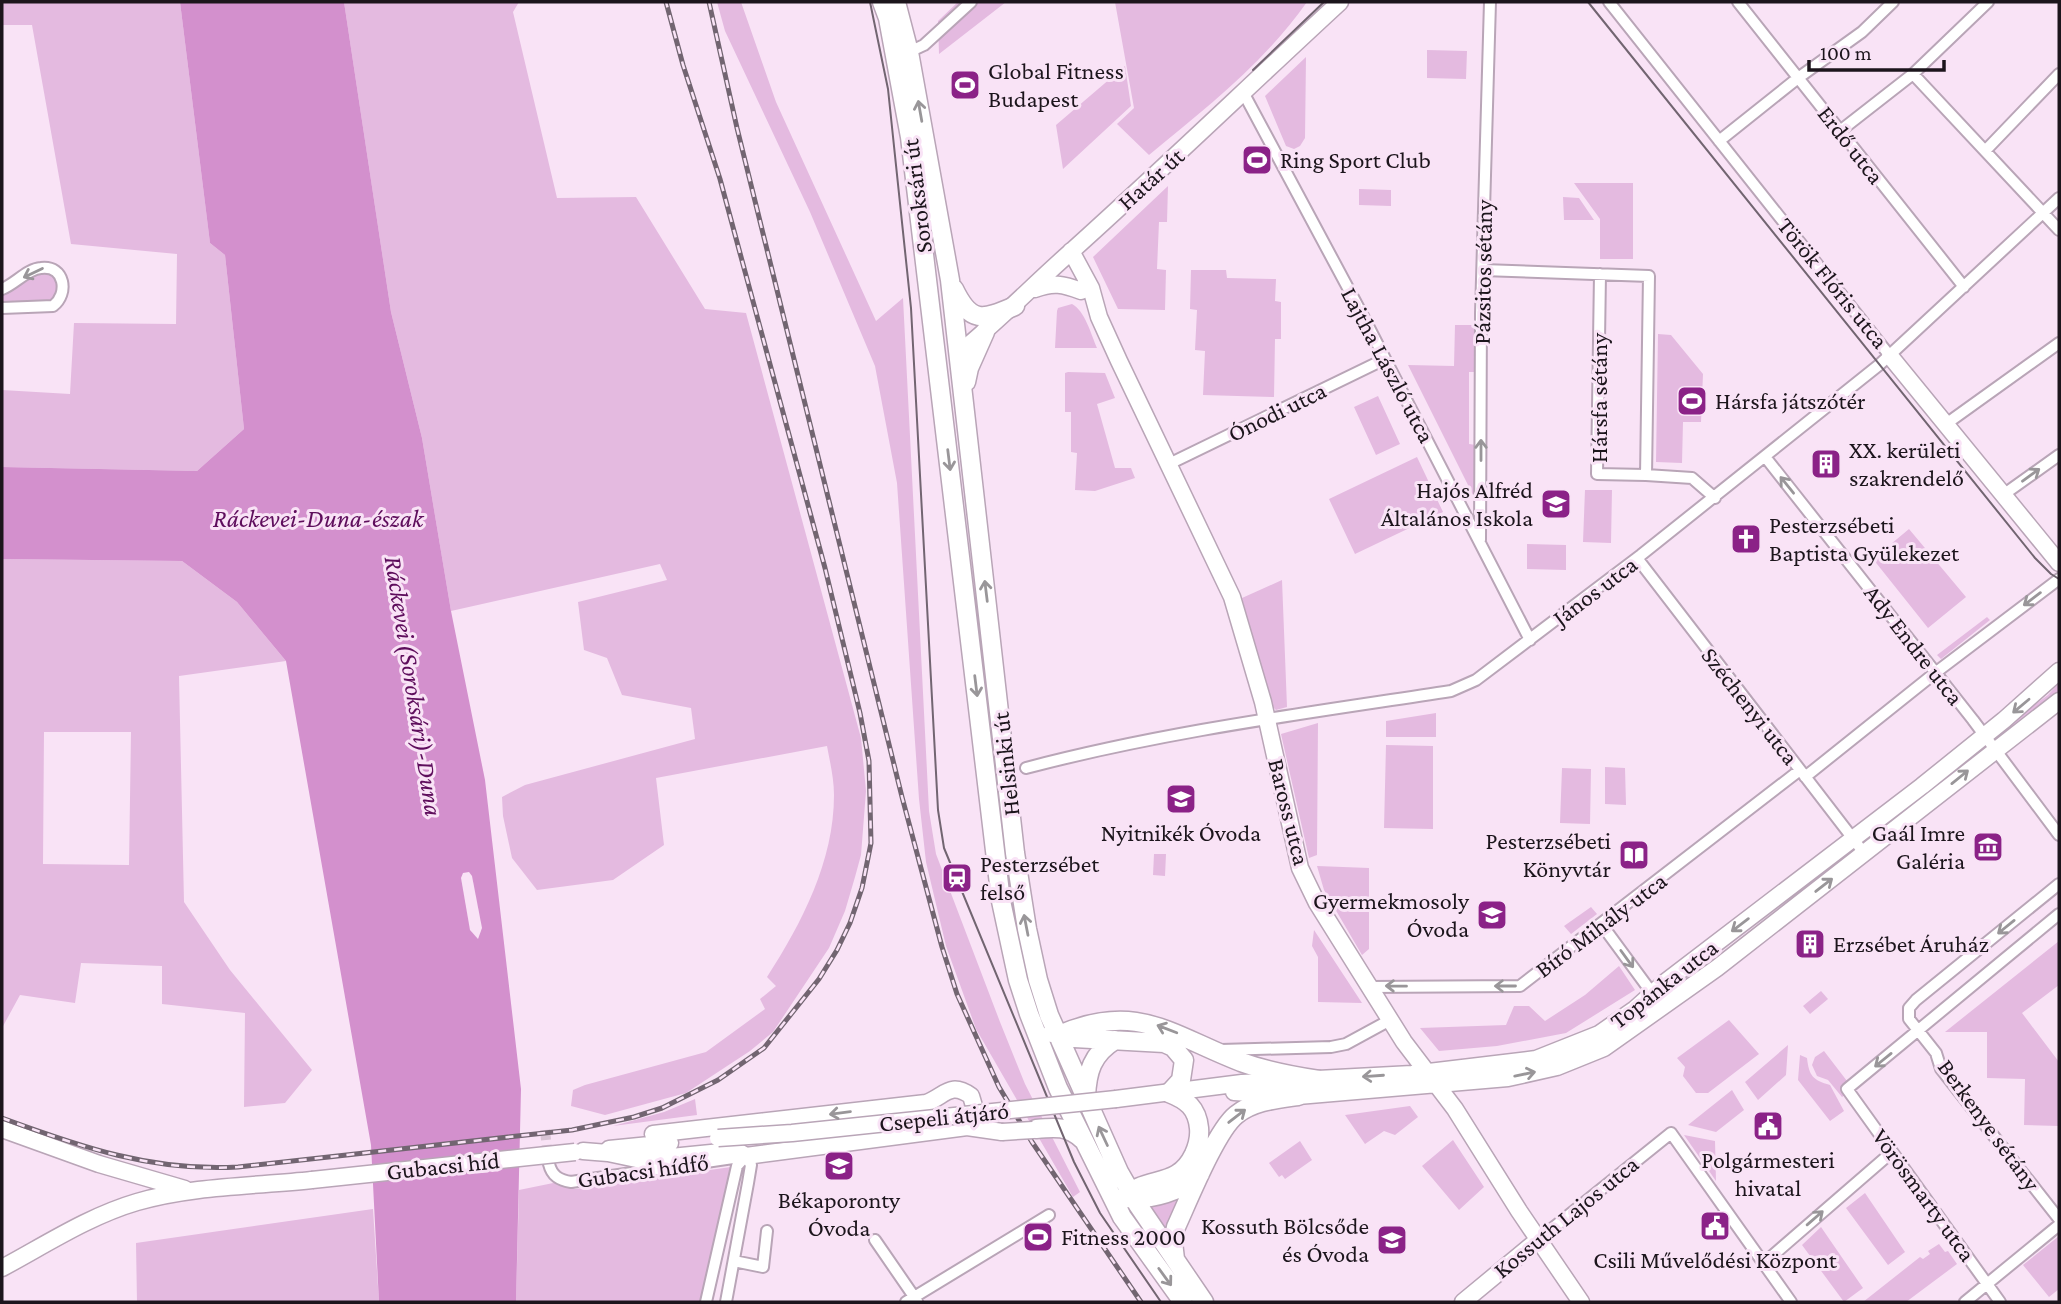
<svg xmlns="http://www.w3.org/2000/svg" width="2061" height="1304" viewBox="0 0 2061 1304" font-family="'Crimson Pro',serif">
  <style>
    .green { fill: #e4bae0; fill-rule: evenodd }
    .water { fill: #d390cd }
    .pier { fill: #f9e3f6 }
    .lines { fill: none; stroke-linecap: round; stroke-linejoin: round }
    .street-tunnel { stroke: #d8c4d5; stroke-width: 10; stroke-dasharray: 10 5; stroke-linecap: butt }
    .street-casing { stroke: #b9a5b7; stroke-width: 14 }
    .secondary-casing { stroke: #b9a5b7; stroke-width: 19 }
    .primary-casing { stroke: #b9a5b7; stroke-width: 21 }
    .street { stroke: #fff; stroke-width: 10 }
    .secondary { stroke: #fff; stroke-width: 16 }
    .primary { stroke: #fff; stroke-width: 18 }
    .tram { stroke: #726571; stroke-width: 2 }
    .rail-casing { stroke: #726571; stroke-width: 5 }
    .rail { stroke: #f9e3f6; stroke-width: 2.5; stroke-dasharray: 8; stroke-linecap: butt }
    .secondary-bridge-casing { stroke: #b9a5b7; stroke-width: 19; stroke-linecap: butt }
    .secondary-bridge { stroke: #fff; stroke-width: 16 }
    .oneway { stroke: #999699 }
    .labels { text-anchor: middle; stroke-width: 6; stroke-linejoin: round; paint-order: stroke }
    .poi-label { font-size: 24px; fill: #1c151c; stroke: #f9e3f6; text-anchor: start }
    .street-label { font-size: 24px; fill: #1c151c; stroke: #f9e3f6 }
    .water-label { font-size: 26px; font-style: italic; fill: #5e0d5c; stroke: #f9e3f6 }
  </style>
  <rect width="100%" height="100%" fill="#f9e3f6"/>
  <path class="green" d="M2 2H180L210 243 225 255 244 429 197 471 2 467V390L70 394 74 323 176 324 177 254 71 244 32 25H2Z
    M344 2H519L513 12 557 198 636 197 705 309 746 313 861 738 866 791 861 855 855 877 845 911 829 948 773 1032 750 1051 686 1093 605 1115 571 1106 573 1090 585 1085 706 1052 765 1009 760 999 776 986 767 977C802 923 834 861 834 795 834 779 830 762 827 746L656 778 664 845 613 880 537 890 512 858 503 816 502 797 525 785 695 739 691 708 622 695 607 658 584 650 578 602 667 580 660 564 451 611 422 438 391 312Z
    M717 2H741L776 102 876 321 903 298 929 811 936 854 1000 1022 1025 1084 1080 1192 1073 1197 976 1029 946 946 926 862 919 799 897 483 875 366 810 212 725 31Z
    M958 2H1006L939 54 938 21Z
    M1115 2H1307C1265 62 1205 109 1149 155L1117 124 1134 108Z
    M1427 50 1467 51 1466 79 1427 78Z
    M1306 57 1305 138 1300 146 1294 149 1286 146 1265 96Z
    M1125 66 1131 106 1063 169 1056 125Z
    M1574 183H1633V259H1600V219Z
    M1168 186 1167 222H1159L1157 269 1166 270 1165 310 1118 309 1093 257Z
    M1359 189 1391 190V206L1359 205Z
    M1563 197 1579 198 1594 220H1564Z
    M1191 270H1226L1227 278 1276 279 1275 301 1281 302V339H1275L1274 397 1203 395 1205 351 1195 350 1197 310 1190 309Z
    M45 272 55 276 60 285 52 303 2 305V294C19 291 28 276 45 272Z
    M1072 304C1085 311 1091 334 1097 348H1055L1057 311 1058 308Z
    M1455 325H1478V353L1474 354V372H1469V444L1476 445V501L1408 365 1454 366Z
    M1658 334 1671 335 1703 374 1701 422H1683L1682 463 1656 462Z
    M1068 372 1105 373 1115 398 1097 404 1115 468H1131L1135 478 1095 491 1075 490 1077 453 1071 452V412H1065V373Z
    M1378 396 1400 444 1376 455 1354 407Z
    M1417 457 1443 512 1355 554 1329 499Z
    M1585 490H1612L1611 543 1583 542Z
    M1909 529 1966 597 1928 628 1873 559Z
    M1527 544 1566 545V570L1527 569Z
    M2 559 182 561 237 602 286 661 179 676 184 902 230 970 312 1070 285 1103 244 1107 245 1013 162 1004V966L81 963 75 1003 20 995 2 1028ZM44 732H131L129 865 43 864Z
    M1282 580 1287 707 1276 710 1271 705 1242 598Z
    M1987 617 1990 620 1941 659 1937 655Z
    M2059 683V693L2008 734 2003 728 2048 695Z
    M1436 713V737H1386V721Z
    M1318 723 1317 855 1309 858 1281 734Z
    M1386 745 1433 746V829L1384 828Z
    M1605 767 1625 768 1626 805 1605 804Z
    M1562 768 1591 769 1590 824 1560 823Z
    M1154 854H1166L1165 876 1153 875Z
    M1317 866 1369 868V949L1362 955 1324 890Z
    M1591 907 1597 914 1571 934 1564 926Z
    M1314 930 1362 1003 1318 1002V957L1312 946Z
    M2059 941V985L2022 1013 2059 1062V1126L2024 1125 2025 1079 1987 1078V1032H1945Z
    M1619 966 1635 990 1566 1033 1497 1046 1439 1051 1420 1028 1506 1025 1514 1006H1529L1545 1021 1585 995Z
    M1821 991 1828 999 1810 1014 1803 1006Z
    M1729 1020 1759 1054 1708 1093H1696L1683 1076 1685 1067 1677 1058Z
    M1788 1045 1786 1075 1758 1100 1745 1082Z
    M1824 1051 1847 1081 1846 1094 1842 1097 1828 1080 1817 1076 1812 1065 1815 1057Z
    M1800 1055 1807 1058C1809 1076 1813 1080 1830 1085L1844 1111 1830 1121 1798 1080Z
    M1732 1090 1744 1110 1716 1132 1688 1125Z
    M695 1099 697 1115 613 1126 664 1112Z
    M1410 1106 1418 1117 1395 1135 1384 1131 1365 1144 1345 1115Z
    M1684 1135 1715 1141 1716 1181Z
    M1453 1140 1484 1187 1459 1210 1422 1166Z
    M1300 1141 1312 1160 1285 1179 1282 1175 1279 1177 1269 1163Z
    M731 1167 702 1302H516L519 1190 563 1181 575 1189Z
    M1865 1193 1905 1252 1888 1265 1846 1208Z
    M1183 1195 1167 1230 1151 1207 1153 1203Z
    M373 1209 379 1302H137L136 1243Z
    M1821 1227 1863 1288 1844 1302 1802 1245Z
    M2059 1236V1289L2049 1297 2023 1265Z
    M1939 1244 1945 1252 1948 1251 1957 1264 1906 1302H1863L1920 1257 1923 1259 1930 1254 1928 1251Z"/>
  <path class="water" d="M180 2H344L391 312 422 438 451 611 485 780 521 1089 516 1302H379L371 1145 286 661 237 602 182 561 2 559V467L197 471 244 429 225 255 210 243Z"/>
  <path class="pier" d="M469 872 472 876 482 928 478 939 470 930 461 878 463 873Z"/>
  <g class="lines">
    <path class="street-tunnel" d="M545 1130 548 1159"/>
    <g class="street-casing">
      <path id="street" d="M1609 2 1890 356
        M1738 2 1964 287
        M909 52 924 45 971 2
        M1913 74 2059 230
        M1243 92 1363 316 1530 640
        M1840 131 1913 74 1988 2
        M1719 141 1798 78 1862 32 1893 2
        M1985 151 2059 74
        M1483 270 1649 276 1646 475 1597 474 1600 274
        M2 289C15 284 27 269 41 268 65 265 69 294 53 306L2 308
        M1946 424 2059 343
        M1766 458 1973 720 2059 835
        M1169 464 1385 359
        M1646 475 1692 478 1715 498
        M2003 495 2059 455
        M1480 540 1481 314 1490 2
        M1637 558 1864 853
        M1026 768C1166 731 1308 713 1451 691L1476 680 1641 555 1879 365 2059 198
        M1805 777 1935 673 2059 579
        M2059 884 1916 1000 1909 1008V1019L1936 1053 1941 1069 2059 1219
        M1602 925 1652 993
        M1369 987 1520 986 1800 770
        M1221 1050 1331 1047 1346 1044 1390 1020
        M549 1164C552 1176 559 1180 571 1182L733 1158
        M875 1240 917 1301
        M1538 1240 1671 1133 1791 1302
        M734 1261 763 1267 767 1231
        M1764 1263 1892 1152
        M706 1302 737 1166 746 1156
        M726 1302 748 1183 751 1165 746 1156
        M906 1302 1049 1215
        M1965 1302 2059 1225
        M2000 1302 1847 1089 2059 914"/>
    </g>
    <g class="secondary-casing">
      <path id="secondary" d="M1071 251 1091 288 1099 317 1119 361 1232 597 1263 702 1300 868 1317 903 1404 1042 1455 1109 1519 1211 1581 1302
        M1035 289C1053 282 1063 284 1081 291
        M959 353C1000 320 1035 283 1074 249 1164 168 1251 84 1340 2
        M1890 356 2059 563
        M1234 1092 1298 1096 1508 1078 1557 1067 1604 1048 1717 968 2059 701
        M1116 1099 1242 1083 1412 1074 1536 1059 1599 1034 1635 1009 1664 983 1922 786 2004 720 2059 671
        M2 1129 99 1164 185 1189
        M653 1134 926 1103C945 1096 950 1081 971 1096L980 1126
        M609 1149 670 1143
        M583 1151 608 1153 641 1160 721 1152H739L746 1156 967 1127 1002 1132
        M2 1268C45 1245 89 1216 137 1202 191 1186 256 1186 312 1180
        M1463 1302 1538 1240"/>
    </g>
    <g class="primary-casing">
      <path id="primary" d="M882 2 888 18 910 137 1001 901 1018 980 1029 1014 1058 1088 1122 1217 1183 1302
        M896 2 909 52 950 280 1015 853 1027 929 1038 980 1049 1015 1119 1172 1138 1205 1204 1302
        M954 289C971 324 982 320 1015 306
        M966 382 969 368 985 332
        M1052 1033 1074 1038 1164 1043 1173 1047 1184 1060 1181 1080 1169 1093C1187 1100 1197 1108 1199 1128 1200 1138 1198 1145 1194 1154 1177 1190 1147 1174 1123 1198
        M1059 1035C1137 1001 1171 1035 1241 1062 1266 1071 1292 1076 1319 1080
        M1086 1097C1087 1072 1092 1054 1115 1040
        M1036 1129C1056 1127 1068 1126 1083 1140
        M1126 1198C1153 1200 1180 1192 1200 1174
        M1175 1259 1173 1242 1176 1227C1188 1201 1216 1131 1236 1115 1253 1101 1277 1099 1298 1096"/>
    </g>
    <use href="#street" class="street"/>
    <use href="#secondary" class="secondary"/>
    <use href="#primary" class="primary"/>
    <path class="tram" d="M870 2 888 89 911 308 938 810 944 848 1074 1162 1100 1213 1161 1302
      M1588 2 2035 558 2051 574 2059 579
      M1253 70 1324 2"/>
    <g class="rail-casing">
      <path id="rail" d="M709 2 737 128 902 797 942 947 957 994 999 1087 1032 1142 1141 1302
        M2 1118C81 1147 153 1172 238 1167L572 1130 634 1117 662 1108 718 1080 764 1048 819 979 837 950 850 923 862 888 871 843 869 761 860 713 825 568 720 179 683 65 666 2"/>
    </g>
    <use href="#rail" class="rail"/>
    <g class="secondary-bridge-casing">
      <path id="secondary-bridge" d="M1002 1132 1033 1130
        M718 1138 792 1133 1116 1099
        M312 1180 575 1152"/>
    </g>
    <use href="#secondary-bridge" class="secondary-bridge"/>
  </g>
  <defs><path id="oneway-shaft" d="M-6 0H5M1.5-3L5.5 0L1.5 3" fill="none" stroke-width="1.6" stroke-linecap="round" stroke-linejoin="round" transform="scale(1.75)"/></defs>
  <g class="oneway">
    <use href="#oneway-shaft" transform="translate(920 111) rotate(-100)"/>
    <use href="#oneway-shaft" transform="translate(33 273) rotate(154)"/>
    <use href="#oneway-shaft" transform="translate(1481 450) rotate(-90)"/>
    <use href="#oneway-shaft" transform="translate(949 460) rotate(83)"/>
    <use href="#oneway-shaft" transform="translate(2031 475) rotate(-36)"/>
    <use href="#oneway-shaft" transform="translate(1787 485) rotate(-129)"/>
    <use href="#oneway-shaft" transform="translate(986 591) rotate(-97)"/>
    <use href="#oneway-shaft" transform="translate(2032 599) rotate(143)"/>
    <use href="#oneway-shaft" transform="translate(976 686) rotate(83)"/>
    <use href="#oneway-shaft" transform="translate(2021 706) rotate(140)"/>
    <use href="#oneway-shaft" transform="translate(1960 777) rotate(-39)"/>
    <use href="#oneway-shaft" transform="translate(1824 885) rotate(-38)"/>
    <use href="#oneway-shaft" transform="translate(1026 925) rotate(-101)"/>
    <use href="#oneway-shaft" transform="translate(1740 925) rotate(143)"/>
    <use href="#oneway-shaft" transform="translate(2006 927) rotate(141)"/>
    <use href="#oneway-shaft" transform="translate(1627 959) rotate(54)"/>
    <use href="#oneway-shaft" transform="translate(1396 986) rotate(-179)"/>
    <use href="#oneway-shaft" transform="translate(1505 986) rotate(-180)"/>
    <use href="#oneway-shaft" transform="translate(1167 1029) rotate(-159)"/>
    <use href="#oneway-shaft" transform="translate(1883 1060) rotate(141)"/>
    <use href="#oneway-shaft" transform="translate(1525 1074) rotate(-12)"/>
    <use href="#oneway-shaft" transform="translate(1373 1076) rotate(176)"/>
    <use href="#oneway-shaft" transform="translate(840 1113) rotate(173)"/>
    <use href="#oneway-shaft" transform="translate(1237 1116) rotate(-38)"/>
    <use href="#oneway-shaft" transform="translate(1103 1136) rotate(-115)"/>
    <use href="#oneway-shaft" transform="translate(1815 1218) rotate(-41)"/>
    <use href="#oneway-shaft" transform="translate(1165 1277) rotate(54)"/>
  </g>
  <defs>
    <g id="stadium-square" transform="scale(1.575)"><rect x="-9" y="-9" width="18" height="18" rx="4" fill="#8b2287" stroke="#f9e3f6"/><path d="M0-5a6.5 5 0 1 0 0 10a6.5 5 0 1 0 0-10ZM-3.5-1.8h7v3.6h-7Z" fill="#fff"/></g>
    <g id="building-square" transform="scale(1.575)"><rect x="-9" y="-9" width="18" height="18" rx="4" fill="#8b2287" stroke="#f9e3f6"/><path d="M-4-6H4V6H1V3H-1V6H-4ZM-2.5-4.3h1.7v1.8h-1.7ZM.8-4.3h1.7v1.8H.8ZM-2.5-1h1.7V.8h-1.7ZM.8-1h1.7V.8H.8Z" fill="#fff"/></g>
    <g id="school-square" transform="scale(1.575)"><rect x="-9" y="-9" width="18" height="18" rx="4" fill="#8b2287" stroke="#f9e3f6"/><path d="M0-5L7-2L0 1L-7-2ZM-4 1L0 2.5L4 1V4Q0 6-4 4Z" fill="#fff"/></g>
    <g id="church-square" transform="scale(1.575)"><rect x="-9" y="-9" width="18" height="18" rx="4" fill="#8b2287" stroke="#f9e3f6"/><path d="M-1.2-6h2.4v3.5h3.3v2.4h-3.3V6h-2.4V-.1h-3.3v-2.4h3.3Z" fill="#fff"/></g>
    <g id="museum-square" transform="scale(1.575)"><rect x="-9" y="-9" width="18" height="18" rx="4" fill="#8b2287" stroke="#f9e3f6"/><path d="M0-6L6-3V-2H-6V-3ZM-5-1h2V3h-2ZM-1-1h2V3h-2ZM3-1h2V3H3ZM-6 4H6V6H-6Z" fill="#fff"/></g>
    <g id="library-square" transform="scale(1.575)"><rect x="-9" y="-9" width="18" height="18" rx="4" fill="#8b2287" stroke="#f9e3f6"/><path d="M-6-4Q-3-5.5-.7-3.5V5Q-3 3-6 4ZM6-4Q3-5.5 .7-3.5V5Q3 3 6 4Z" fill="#fff"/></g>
    <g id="station-square" transform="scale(1.575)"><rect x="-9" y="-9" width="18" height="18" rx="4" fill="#8b2287" stroke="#f9e3f6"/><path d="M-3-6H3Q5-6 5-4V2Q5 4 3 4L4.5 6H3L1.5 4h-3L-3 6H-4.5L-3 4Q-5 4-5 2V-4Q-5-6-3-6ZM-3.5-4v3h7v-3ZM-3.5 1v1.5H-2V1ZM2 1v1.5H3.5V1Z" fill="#fff"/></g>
    <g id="civic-square" transform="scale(1.575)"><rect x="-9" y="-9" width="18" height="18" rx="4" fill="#8b2287" stroke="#f9e3f6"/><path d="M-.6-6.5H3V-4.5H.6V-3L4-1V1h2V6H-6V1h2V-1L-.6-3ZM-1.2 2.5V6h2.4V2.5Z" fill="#fff"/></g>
  </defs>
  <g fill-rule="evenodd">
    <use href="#stadium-square" x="965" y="85"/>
    <use href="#stadium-square" x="1257" y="160"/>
    <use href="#stadium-square" x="1692" y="401"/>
    <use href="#building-square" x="1826" y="464"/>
    <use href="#school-square" x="1556" y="504"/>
    <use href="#church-square" x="1746" y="539"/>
    <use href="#school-square" x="1181" y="799"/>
    <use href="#museum-square" x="1988" y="847"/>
    <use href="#library-square" x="1634" y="855"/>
    <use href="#station-square" x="957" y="878"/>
    <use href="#school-square" x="1492" y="915"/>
    <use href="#building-square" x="1810" y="944"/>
    <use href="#civic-square" x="1768" y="1126"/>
    <use href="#school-square" x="839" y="1166"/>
    <use href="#civic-square" x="1715" y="1226"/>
    <use href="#stadium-square" x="1038" y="1237"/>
    <use href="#school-square" x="1392" y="1240"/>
  </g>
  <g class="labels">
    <g class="poi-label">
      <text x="988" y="79">Global Fitness<tspan x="988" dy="28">Budapest</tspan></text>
      <text x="1280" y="168">Ring Sport Club</text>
      <text x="1715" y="409">Hársfa játszótér</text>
      <text x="1849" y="458">XX. kerületi<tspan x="1849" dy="28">szakrendelő</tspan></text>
      <text x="1533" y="498" text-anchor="end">Hajós Alfréd<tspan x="1533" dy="28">Általános Iskola</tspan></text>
      <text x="1769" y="533">Pesterzsébeti<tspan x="1769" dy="28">Baptista Gyülekezet</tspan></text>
      <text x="1181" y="841" text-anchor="middle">Nyitnikék Óvoda</text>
      <text x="1965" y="841" text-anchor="end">Gaál Imre<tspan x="1965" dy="28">Galéria</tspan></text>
      <text x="1611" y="849" text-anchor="end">Pesterzsébeti<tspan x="1611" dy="28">Könyvtár</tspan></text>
      <text x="980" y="872">Pesterzsébet<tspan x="980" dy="28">felső</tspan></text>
      <text x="1469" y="909" text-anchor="end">Gyermekmosoly<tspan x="1469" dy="28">Óvoda</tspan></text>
      <text x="1833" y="952">Erzsébet Áruház</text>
      <text x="1768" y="1168" text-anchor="middle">Polgármesteri<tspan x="1768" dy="28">hivatal</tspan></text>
      <text x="839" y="1208" text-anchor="middle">Békaporonty<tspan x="839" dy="28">Óvoda</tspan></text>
      <text x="1369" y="1234" text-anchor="end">Kossuth Bölcsőde<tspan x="1369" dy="28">és Óvoda</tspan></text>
      <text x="1061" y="1245">Fitness 2000</text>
      <text x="1715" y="1268" text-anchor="middle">Csili Művelődési Központ</text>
    </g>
    <g class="street-label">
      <text transform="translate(1851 145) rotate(52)" y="8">Erdő utca</text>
      <text transform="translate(1151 179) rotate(-42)" y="8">Határ út</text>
      <text transform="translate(917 196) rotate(-97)" y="8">Soroksári út</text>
      <text transform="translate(1483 272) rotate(-89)" y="8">Pázsitos sétány</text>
      <text transform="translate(1833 283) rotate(51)" y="8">Török Flóris utca</text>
      <text transform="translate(1388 365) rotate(62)" y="8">Lajtha László utca</text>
      <text transform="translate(1599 398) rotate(-90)" y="8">Hársfa sétány</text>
      <text transform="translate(1277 412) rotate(-26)" y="8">Ónodi utca</text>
      <text transform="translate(1595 591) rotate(-37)" y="8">János utca</text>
      <text transform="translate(1914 645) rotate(52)" y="8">Ady Endre utca</text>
      <text transform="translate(1750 706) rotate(52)" y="8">Széchenyi utca</text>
      <text transform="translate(1006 764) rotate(-96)" y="8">Helsinki út</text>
      <text transform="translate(1289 812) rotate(76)" y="8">Baross utca</text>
      <text transform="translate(1601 925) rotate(-37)" y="8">Bíró Mihály utca</text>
      <text transform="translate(1664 984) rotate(-38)" y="8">Topánka utca</text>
      <text transform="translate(944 1117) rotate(-6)" y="8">Csepeli átjáró</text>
      <text transform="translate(1989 1125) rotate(54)" y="8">Berkenye sétány</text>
      <text transform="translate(443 1166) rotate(-6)" y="8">Gubacsi híd</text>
      <text transform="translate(643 1171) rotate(-8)" y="8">Gubacsi hídfő</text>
      <text transform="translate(1924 1195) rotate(54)" y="8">Vörösmarty utca</text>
      <text transform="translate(1566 1217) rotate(-39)" y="8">Kossuth Lajos utca</text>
    </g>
    <g class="water-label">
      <text x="318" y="527">Ráckevei-Duna-észak</text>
      <text transform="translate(414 686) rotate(81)" y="9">Ráckevei (Soroksári)-Duna</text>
    </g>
  </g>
  <rect width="2061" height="1304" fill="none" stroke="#1c151c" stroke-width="7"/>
  <path d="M1809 60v10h135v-10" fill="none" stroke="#1c151c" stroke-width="3.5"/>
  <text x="1820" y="60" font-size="21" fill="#1c151c" stroke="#f9e3f6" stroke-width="5" paint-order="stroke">100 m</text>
</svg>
